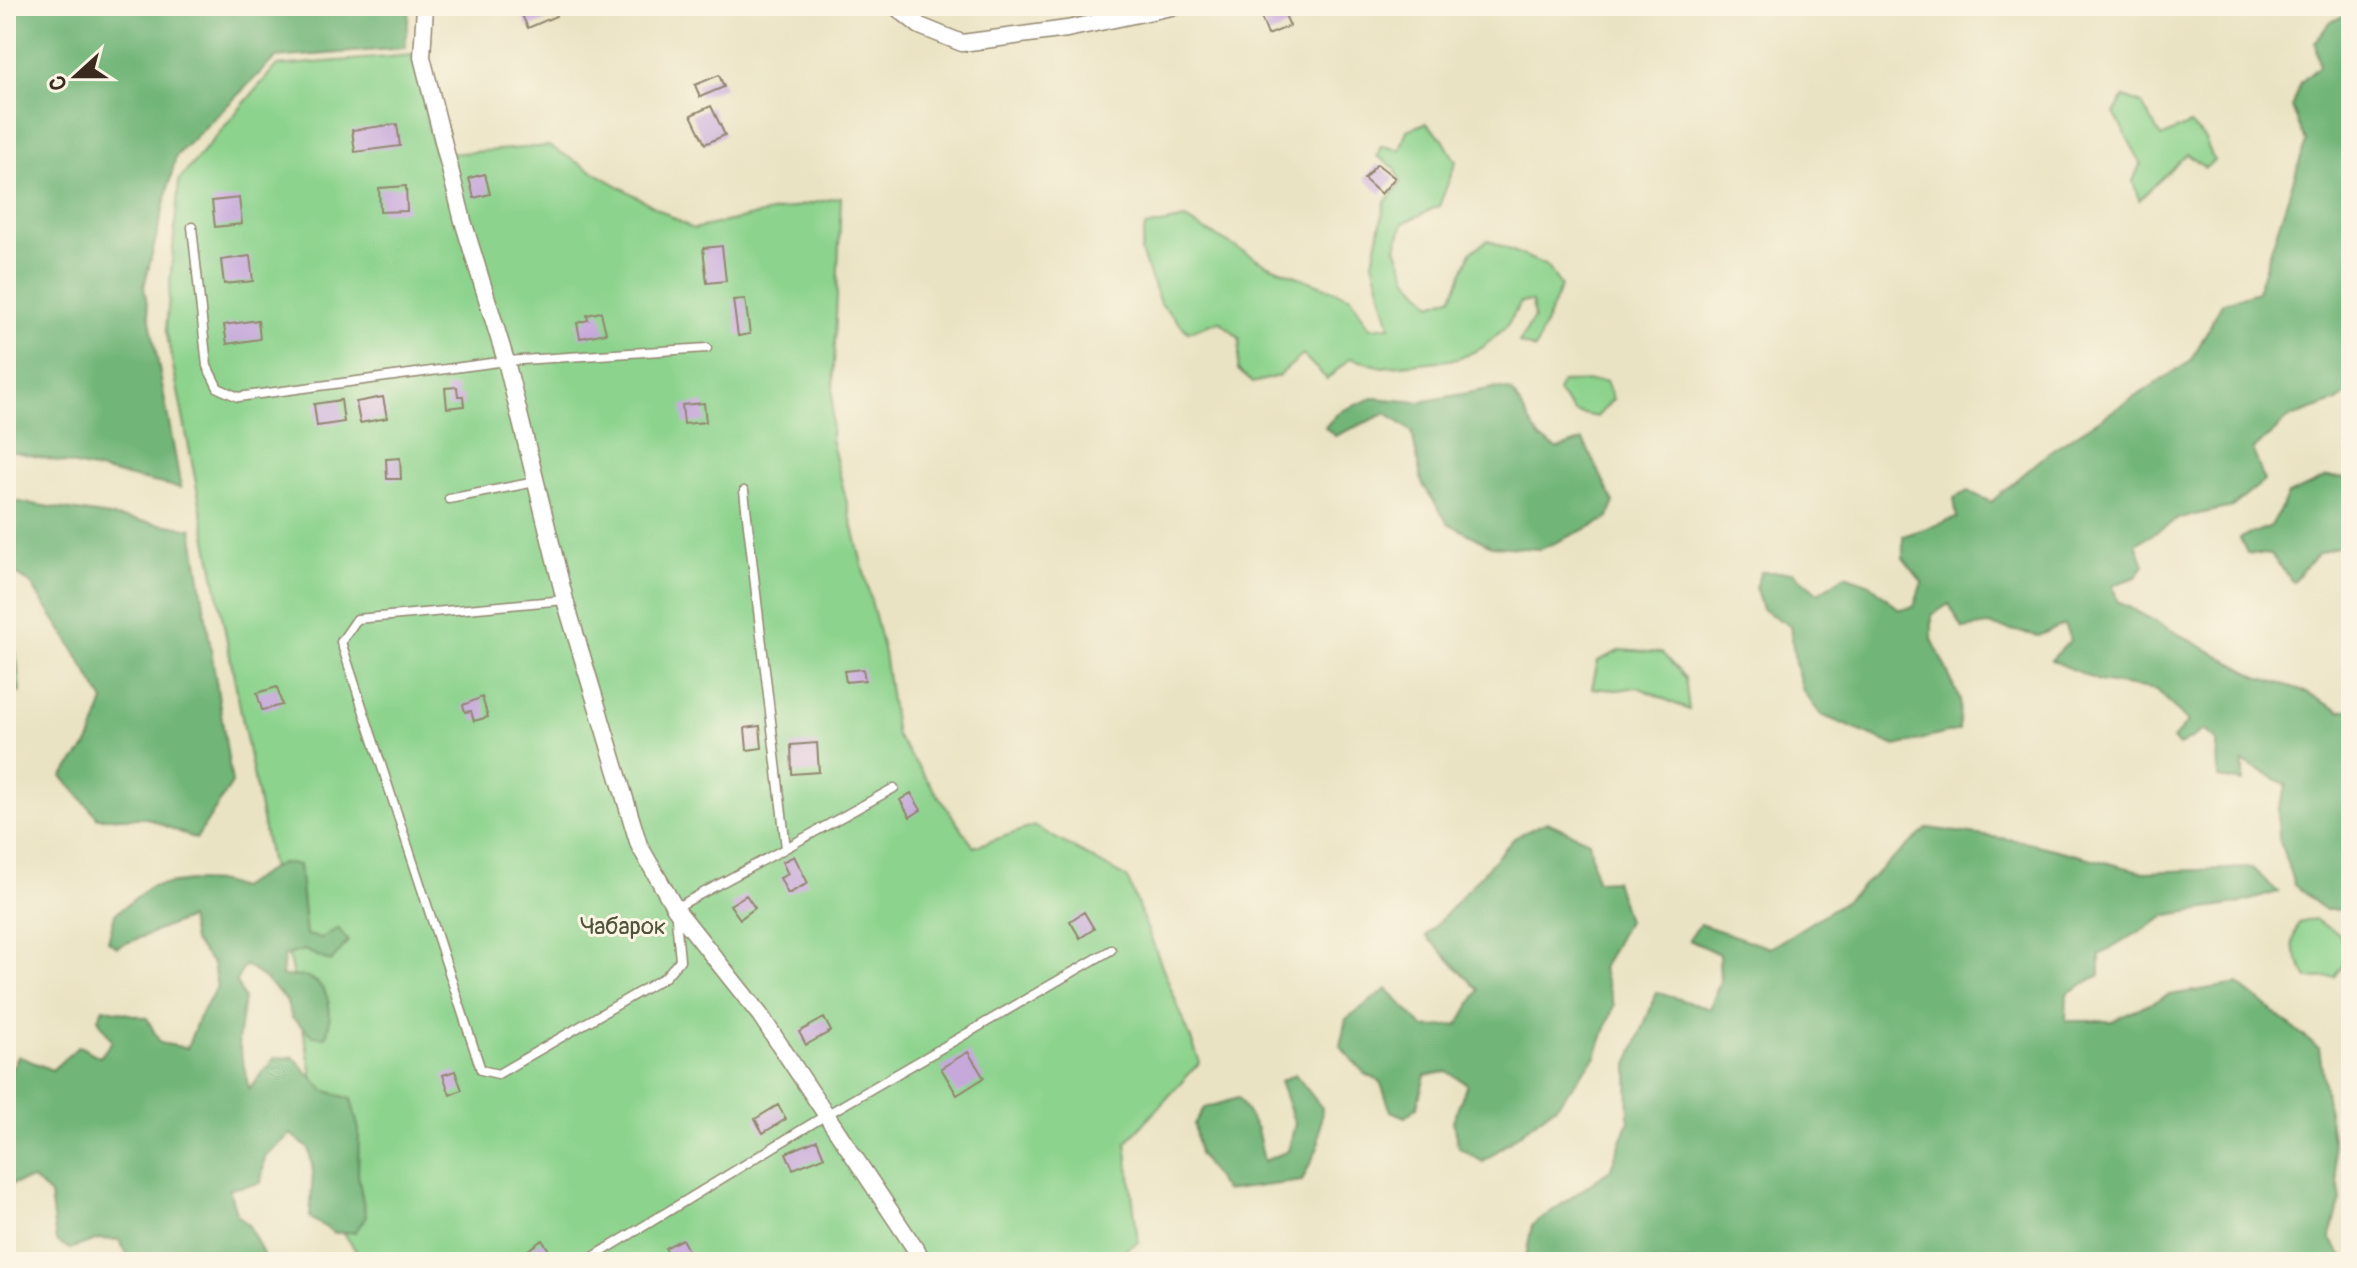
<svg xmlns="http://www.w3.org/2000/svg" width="2357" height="1268" viewBox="0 0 2357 1268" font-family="Pangolin,sans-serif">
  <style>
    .green { fill: #8cd38d; stroke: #647e56; stroke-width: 2 }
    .forest { fill: #71b578; stroke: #56704b; stroke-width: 2 }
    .building { fill: #c6a8db }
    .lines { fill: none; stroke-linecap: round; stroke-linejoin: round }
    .lane-casing { stroke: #928670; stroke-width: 11 }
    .street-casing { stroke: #928670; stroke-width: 19 }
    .lane { stroke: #fff; stroke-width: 8 }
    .street { stroke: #fff; stroke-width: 16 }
    .labels { text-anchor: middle; stroke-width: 6; stroke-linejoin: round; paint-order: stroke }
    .park-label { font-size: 24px; fill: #4f543a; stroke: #fcf5e5 }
  </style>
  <rect width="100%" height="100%" fill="#fcf5e5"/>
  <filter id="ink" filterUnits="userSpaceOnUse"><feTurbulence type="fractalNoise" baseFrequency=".0125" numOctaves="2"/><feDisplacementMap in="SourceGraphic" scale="16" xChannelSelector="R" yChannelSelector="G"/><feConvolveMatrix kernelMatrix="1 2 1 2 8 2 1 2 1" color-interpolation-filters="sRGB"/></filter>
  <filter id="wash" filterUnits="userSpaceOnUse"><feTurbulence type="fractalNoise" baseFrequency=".006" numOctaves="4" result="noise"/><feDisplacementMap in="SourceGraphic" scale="32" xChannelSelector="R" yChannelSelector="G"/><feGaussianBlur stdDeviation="1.8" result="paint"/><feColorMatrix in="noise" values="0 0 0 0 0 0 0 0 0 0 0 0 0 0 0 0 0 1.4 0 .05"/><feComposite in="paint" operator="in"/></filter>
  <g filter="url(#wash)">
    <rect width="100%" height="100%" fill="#eae3c3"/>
    <path class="green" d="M413 55 435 155 549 146 693 229 841 197 831 439 884 653 896 735 974 847 1034 826 1127 878 1200 1062 1126 1143 1138 1242 1104 1262H927L915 1247 892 1262H364L343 1232 166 330 179 180 276 66Z
      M2124 97 2142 104 2161 137 2190 124 2205 139 2214 161 2205 168 2187 154 2139 200 2133 181 2141 163 2114 113Z
      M1426 123 1442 138 1456 162 1439 206 1403 223 1396 247 1408 278 1432 304 1453 296 1471 252 1488 240 1547 266 1561 286 1535 349 1519 343 1534 318 1532 302H1521L1506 327 1482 348 1458 359 1382 367 1350 358 1327 379 1303 355 1278 376 1253 383 1238 370 1240 339 1220 321 1188 332 1160 303 1141 252 1145 227 1185 219 1268 265 1351 297 1370 328 1390 326 1373 262 1385 202 1401 183 1395 168 1377 156 1381 146 1400 150 1407 130Z
      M1606 381 1613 399 1597 417 1574 412 1558 392 1562 382Z
      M1621 650 1662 653 1685 678 1689 710 1638 687 1617 690 1592 688 1598 661Z
      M2314 919 2339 934 2348 958 2335 977 2308 978C2296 958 2287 945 2299 923Z"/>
    <path class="forest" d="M6 6H410L405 48 275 58 176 156 144 287 181 488 6 450Z
      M2351 13V391L2337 401 2289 418 2253 450 2264 481 2232 507 2180 518 2136 544 2144 565 2136 577 2113 585 2117 601 2258 677 2299 689 2340 711 2351 709V900L2340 910H2325L2294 885 2279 838 2278 810 2287 785 2243 762V782L2218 778 2217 741 2204 730 2179 746 2173 739 2188 722 2157 690 2099 681 2051 660 2071 640 2064 625 2038 636 1988 625 1963 629 1949 604 1932 615V639L1960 699 1959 730 1896 746 1821 715 1803 691 1795 662 1790 626 1762 609 1755 587 1761 572H1793L1818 593 1845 575 1870 584 1899 609 1914 607 1922 582 1903 558V536L1957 518 1954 498 1968 491 1991 502 2053 449 2191 361 2222 303 2257 292 2306 142 2292 108 2301 82 2319 66 2315 42 2330 22Z
      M1494 388 1512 391 1540 439 1558 449 1583 440 1614 502 1608 519 1541 549 1491 546 1448 523 1422 483 1412 432 1387 413 1335 436 1325 427 1339 412 1373 398 1420 402Z
      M2327 477 2351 478V542L2317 554 2293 582 2271 555 2247 553 2240 538 2271 526 2288 495Z
      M6 500 192 529 232 783 196 839 147 818H98L62 776 88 745 104 701 68 640 30 583 6 567Z
      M6 621 17 661 20 692 6 691Z
      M1547 822 1589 841 1596 881 1615 880 1627 921 1602 968 1614 1005 1596 1056 1557 1105 1483 1162 1458 1147 1453 1121 1467 1084 1448 1072 1425 1075 1417 1107 1405 1117 1391 1111 1380 1081 1365 1074 1340 1046 1346 1019 1387 989 1424 1028 1458 1025 1479 990 1426 936 1516 836Z
      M1928 828 2021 841 2144 872 2252 868 2278 892 2237 904 2168 915 2100 955V975L2067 993 2066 1021H2112L2169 995 2238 984 2319 1048 2341 1201 2330 1238 2347 1262H1525L1532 1225 1610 1170 1629 1121 1628 1065 1657 992 1710 1009 1720 981 1719 954 1689 940 1700 924 1770 948 1845 901Z
      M281 863 299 865 306 935 322 938 338 928 348 941 331 962 304 950 284 956 282 976C291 977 302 975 309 978 333 989 332 1016 326 1037L313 1036 292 1018 286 1000 265 979 245 965 236 981 244 999 238 1040 249 1089 275 1058 293 1057 324 1090 351 1099 359 1130 358 1175 366 1217 355 1232 335 1233 310 1218 313 1171 309 1149 291 1134 265 1156 261 1183 229 1189 236 1213 249 1226 267 1262H132L119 1240 99 1239 70 1249 56 1241 50 1195 33 1179 6 1185V1080L18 1056 52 1070 79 1046 100 1057 112 1041 98 1019 103 1008 147 1018 160 1043 187 1048 198 1019 217 987 213 964 193 941 189 918 117 947 108 941 115 914 151 886 190 881 222 882 239 888Z
      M1295 1074 1322 1108 1318 1147 1302 1181 1225 1191 1199 1154 1194 1124 1204 1108 1238 1098 1257 1129 1264 1161 1288 1151 1295 1124 1280 1081Z"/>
    <g id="blocks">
      <path class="building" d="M538 6H552L556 16 528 28 521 13Z
        M1275 6H1281L1290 26 1268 35 1259 12Z
        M719 75 724 87 700 97 695 85Z
        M711 106 725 135 705 144 691 115Z
        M397 124 400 146 355 152 352 130Z
        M1377 164 1395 178 1381 194 1364 179Z
        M485 174 490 194 474 198 469 178Z
        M406 186 407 211 380 212 379 188Z
        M239 198 242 224 215 227 212 201Z
        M722 246 726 281 707 283 703 248Z
        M250 256 253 281 224 284 221 260Z
        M745 299 750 334 738 336 733 300Z
        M601 312 606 333 580 338 577 323 588 320 587 315Z
        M258 320 260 339 227 344 224 325Z
        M457 387 458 396H463L464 406 447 408 445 388Z
        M383 397 387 418 360 423 356 402Z
        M341 400 344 422 317 426 314 404Z
        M704 403 706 422 684 424 682 405Z
        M400 458 401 479H387L386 459Z
        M863 669 865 680 846 682 844 671Z
        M277 687 282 705 262 710 257 693Z
        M482 697 488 717 474 721 471 711 465 712 463 705Z
        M760 726 762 748 747 750 745 728Z
        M817 743 819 772 792 774 791 745Z
        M911 793 921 810 910 817 900 800Z
        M794 856 808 883 788 894 780 878 788 874 782 862Z
        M746 895 755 908 740 919 730 905Z
        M1084 912 1094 929 1080 938 1070 921Z
        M824 1018 831 1031 806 1045 799 1032Z
        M968 1052 984 1078 957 1095 941 1068Z
        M455 1071 462 1090 450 1095 443 1075Z
        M778 1105 786 1119 763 1133 755 1119Z
        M817 1140 824 1157 793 1169 786 1153Z
        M682 1239 693 1260 672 1262 665 1248Z
        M542 1240 553 1256 544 1262H530L524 1253Z"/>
    </g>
  </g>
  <g filter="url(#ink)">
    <use href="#blocks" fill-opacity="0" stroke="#928670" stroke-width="2"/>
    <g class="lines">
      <g class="lane-casing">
        <path id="lane" d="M192 227 207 366 218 388 238 397 506 361 707 348
          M449 499 535 482
          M565 600 357 619 341 642 481 1070 498 1074 665 977 680 960 675 908 786 848 744 491
          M786 848 894 788
          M585 1262 826 1115 1111 950"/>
      </g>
      <g class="street-casing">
        <path id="street" d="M425 6 422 57 463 221 506 361 565 600 639 845 675 908 760 1015 924 1262
          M895 6 920 26 962 43 1067 29 1176 6"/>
      </g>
      <use href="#lane" class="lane"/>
      <use href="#street" class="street"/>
    </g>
  </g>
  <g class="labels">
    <g class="park-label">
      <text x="623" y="934">Чабарок</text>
    </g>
  </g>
  <rect width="2357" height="1268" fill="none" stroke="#fcf5e5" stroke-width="32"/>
  <g transform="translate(76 76) rotate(249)" stroke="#fcf5e5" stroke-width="6" paint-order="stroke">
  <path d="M0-6L14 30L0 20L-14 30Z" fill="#3b2a1e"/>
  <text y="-12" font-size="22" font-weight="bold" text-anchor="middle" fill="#3b2a1e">С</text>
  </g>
</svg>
